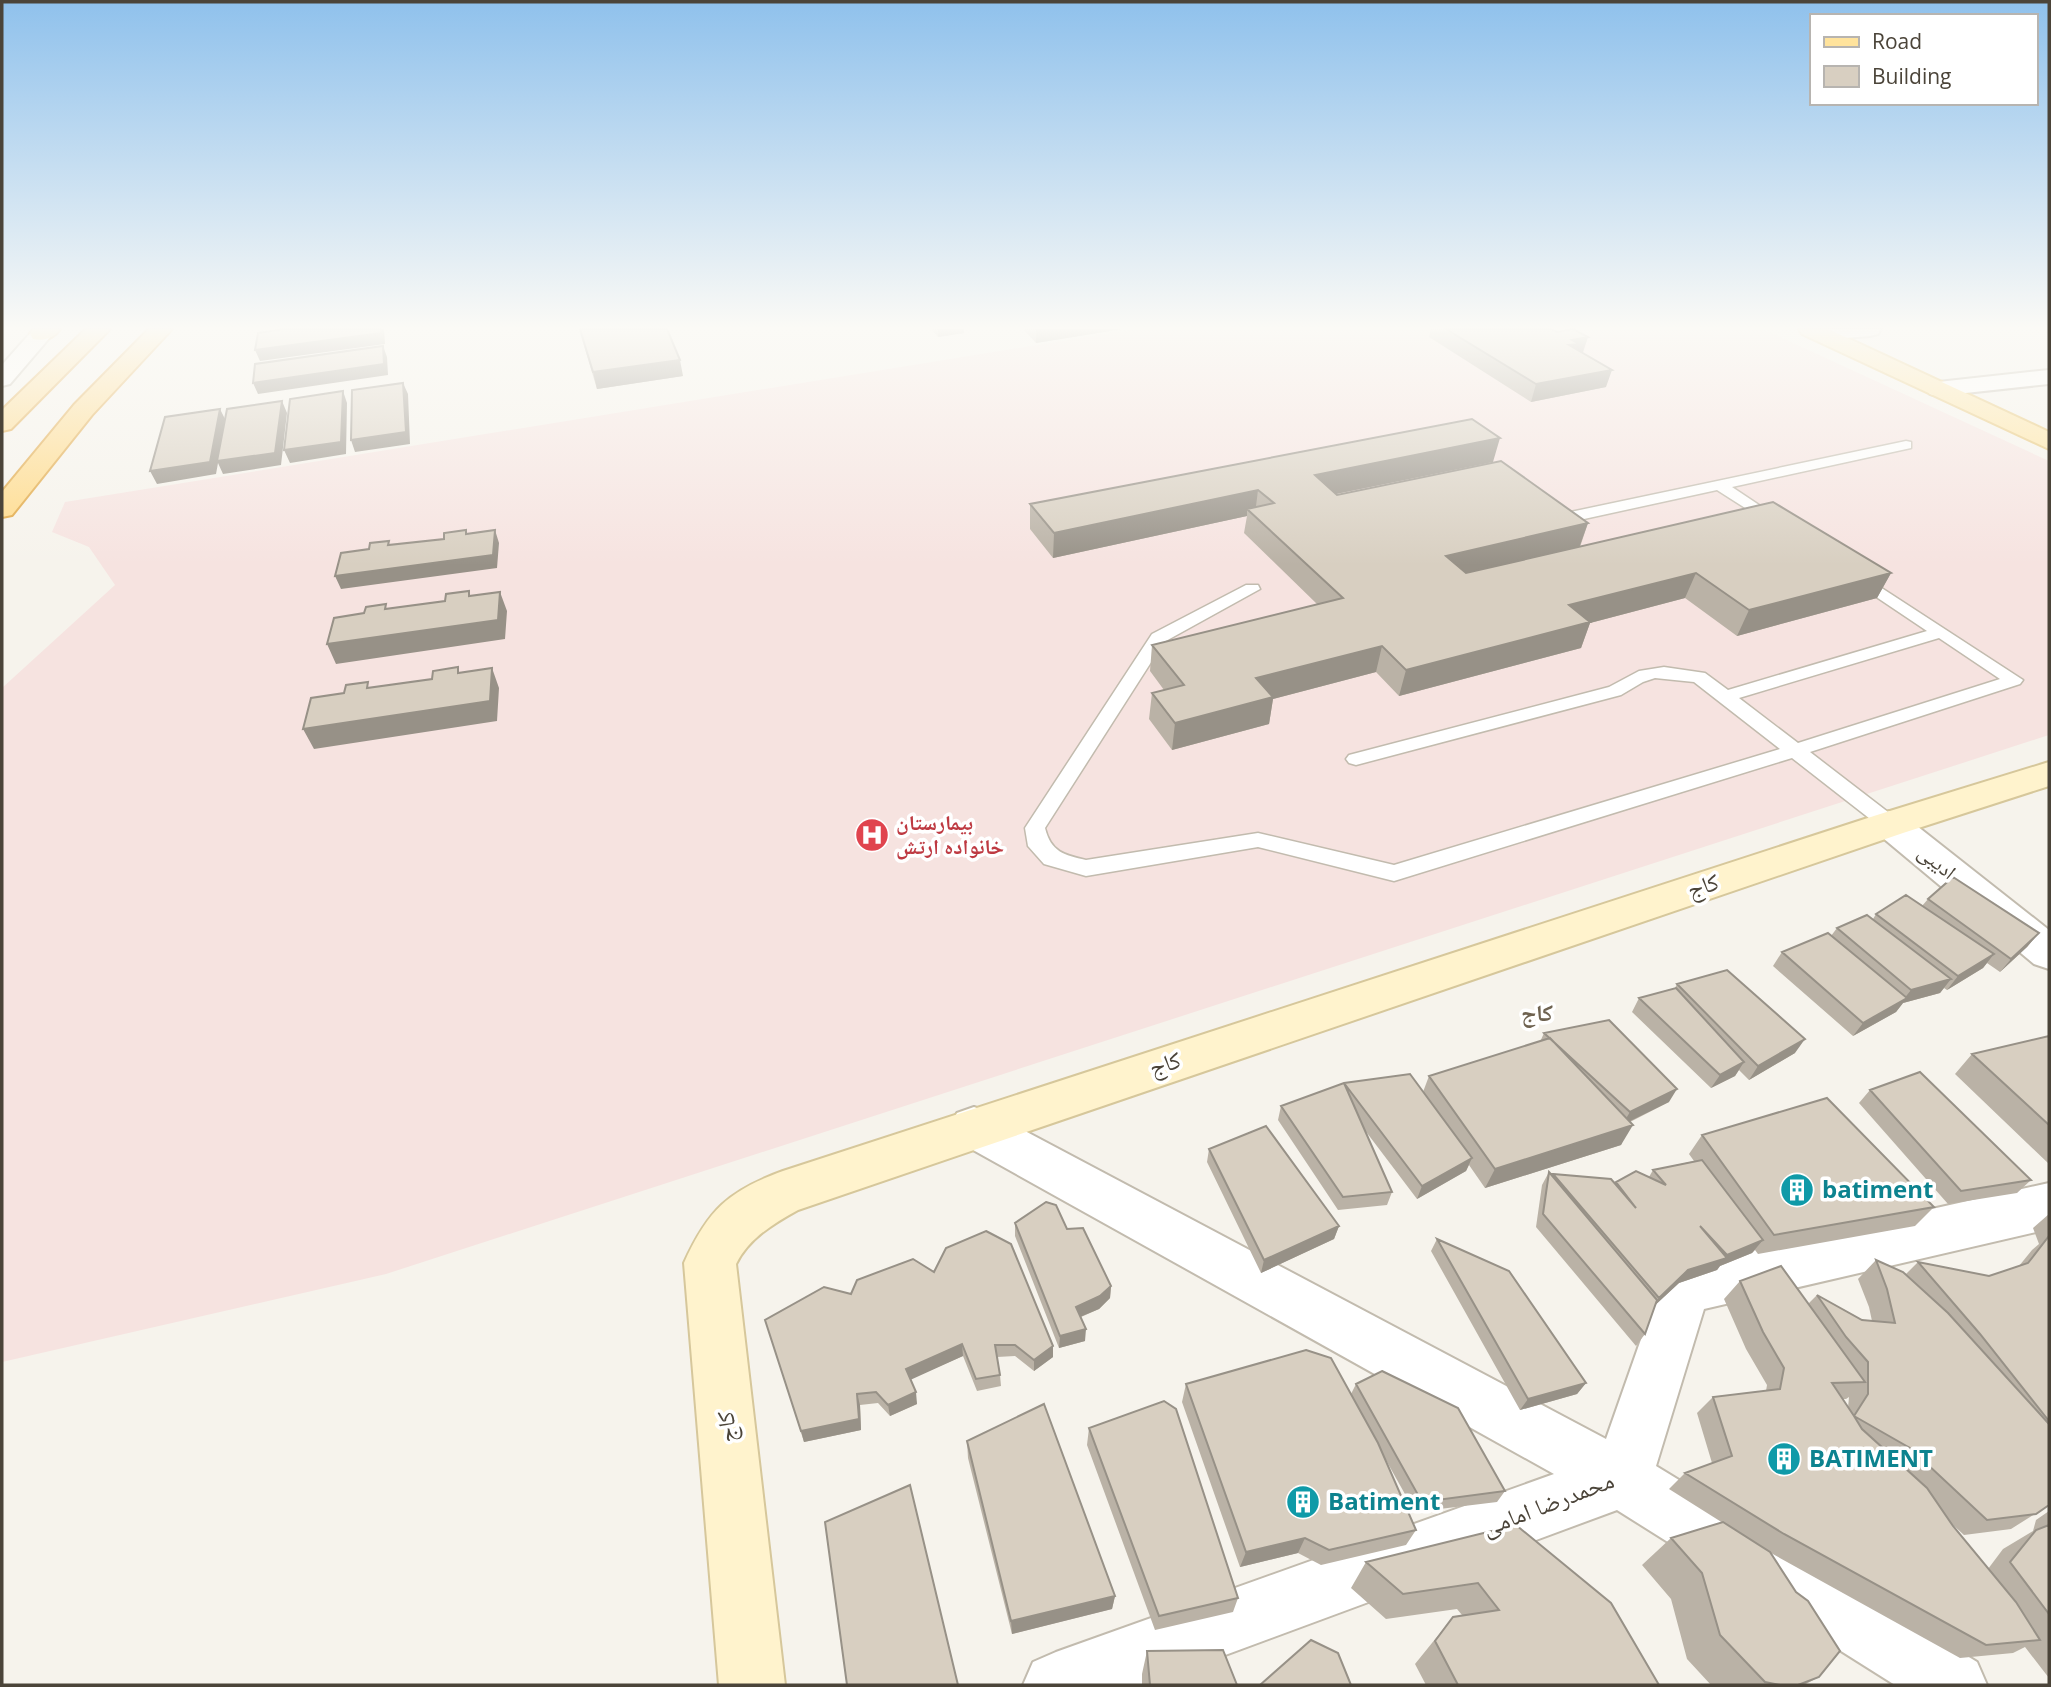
<svg xmlns="http://www.w3.org/2000/svg" width="2051" height="1687" viewBox="0 0 2051 1687" font-family="'Open Sans','Noto Naskh Arabic',sans-serif">
  <style>
    .medical { fill: #f6e3e0 }
    .lines { fill: none; stroke-linecap: round; stroke-linejoin: round }
    .service-casing { stroke: #c2bbae; stroke-width: 3 }
    .minor-casing { stroke: #c2bbae; stroke-width: 4 }
    .secondary-casing { stroke: #d6c79b; stroke-width: 4 }
    .primary-casing { stroke: #e6c16a; stroke-width: 4 }
    .trunk-casing { stroke: #e0a43c; stroke-width: 4 }
    .service { fill: #fff; fill-rule: evenodd }
    .minor { fill: #fff; fill-rule: evenodd }
    .secondary { fill: #fff3cd; fill-rule: evenodd }
    .primary { fill: #ffe39c; fill-rule: evenodd }
    .trunk { fill: #ffd985; fill-rule: evenodd }
    .wall { fill: #bab2a6; fill-rule: evenodd }
    .shaded-wall { fill: #979187 }
    .building { fill: #d8cfc1; stroke: #979187; stroke-width: 2 }
    .labels { text-anchor: middle; stroke-width: 7; stroke-linejoin: round; paint-order: stroke }
    .health-label { font-size: 21px; font-weight: bold; fill: #be3a42; stroke: #fff; text-anchor: start }
    .street-label { font-size: 21px; fill: #4b4439; stroke: #fff }
    .neighbourhood-label { font-size: 23px; font-weight: bold; fill: #6e6250; stroke: #fff }
    .near-street-label { font-size: 24px; fill: #4b4439; stroke: #fff }
    .near-culture-label { font-size: 24px; font-weight: bold; fill: #0d838f; stroke: #fff; text-anchor: start }
  </style>
  <rect width="100%" height="100%" fill="#f6f3ec"/>
  <path class="medical" d="M1136 329H1763L2049 461V735L386 1274 2 1362V688L115 585 89 547 52 532 65 502Z"/>
  <g class="lines">
    <g class="service-casing">
      <path id="service" d="M1906 441 1911 442V448L1732 487 1780 519 1783 522 1775 527 1717 490 1561 524 1553 519 1561 514Z
        M1857 572 2023 680 2020 684 1810 752 1897 819 1900 824 1897 829H1883L1792 758 1394 881 1258 847 1086 876 1044 864 1028 846 1025 828 1152 634 1246 585H1258L1260 589 1164 642 1045 828C1051 852 1064 855 1086 860L1258 833 1394 865 1780 749 1694 682 1655 678 1643 682 1621 695 1356 765 1349 763 1346 759 1349 755 1609 687 1639 671 1664 667 1705 673 1728 690 1927 631 1851 580 1849 577 1851 574ZM1939 638 2000 679 1798 743 1739 698Z"/>
    </g>
    <g class="minor-casing">
      <path id="minor" d="M34 329H57L10 384 2 386V365Z
        M1812 329H1881L1878 334 1870 336 1820 340 1812 338 1809 333Z
        M2049 370V384L1938 396 1930 394 1926 389 1930 384 1938 382Z
        M1890 811 1903 815 2049 930V969L2034 964 1877 833 1871 824 1877 815Z
        M974 1107 991 1113 1606 1439 1665 1271 1684 1264 2049 1183V1229L1704 1309 1656 1466 1977 1662 1987 1685H1895L1617 1510 1144 1685H1023L1033 1662 1056 1652 1554 1474 957 1141 950 1127 957 1113Z"/>
    </g>
    <g class="secondary-casing">
      <path id="secondary" d="M2049 762V786L1903 833 798 1210C773 1224 749 1238 736 1264L785 1685H719L684 1263C708 1210 728 1191 783 1171L1877 815Z"/>
    </g>
    <g class="primary-casing">
      <path id="primary" d="M1799 329H1828L2049 432V449L1802 334Z"/>
    </g>
    <g class="trunk-casing">
      <path id="trunk" d="M33 329H60C53 339 44 341 33 339L30 334Z
        M86 329H110L11 429 2 431V410Z
        M149 329H172L92 415 12 515 2 517V492L74 405Z"/>
    </g>
    <use href="#service" class="service"/>
    <use href="#minor" class="minor"/>
    <use href="#secondary" class="secondary"/>
    <use href="#primary" class="primary"/>
    <use href="#trunk" class="trunk"/>
  </g>
  <path class="wall" d="M579 329 683 376 597 389Z
    M931 329H964V333L938 337Z
    M1023 329H1122L1036 343Z
    M1431 329H1537L1588 337 1583 353 1606 387 1531 402 1429 337Z
    M1493 462 1336 494 1588 523 1580 547 1891 573 1877 598 1737 636 1685 598 1590 623 1581 648 1399 696 1376 672 1273 699 1269 724 1172 750 1149 719 1152 693 1164 690 1150 671 1152 645 1318 605 1244 533 1247 516 1053 558 1030 529V504Z
    M1928 899 2039 933 2027 947 2000 972 1987 963 1983 968 1947 990 1944 988 1940 993 1903 1003 1896 1012 1853 1036 1773 966 1782 952 1831 936 1837 928 1873 919 1876 914 1922 906Z
    M1677 984 1795 1053 1749 1080 1739 1070 1735 1076 1711 1088 1632 1012 1639 998 1675 988Z
    M1544 1033 1669 1102 1630 1122 1621 1145 1485 1188 1469 1165 1466 1171 1417 1199 1364 1129 1392 1192 1387 1205 1338 1210 1278 1120 1281 1106 1344 1083 1423 1092 1429 1076 1540 1042Z
    M2049 1034V1164L1955 1074 1972 1054 2047 1037Z
    M1870 1090 2031 1180 2017 1193 1948 1204 1859 1103Z
    M1702 1135 1934 1207 1915 1226 1758 1254 1755 1250 1752 1253 1720 1266 1717 1270 1679 1283 1655 1305 1645 1334 1636 1346 1536 1227 1542 1185 1549 1172 1552 1175 1553 1174 1615 1183 1616 1182 1649 1177 1653 1170 1694 1161 1689 1154Z
    M1209 1149 1339 1226 1334 1239 1261 1273 1207 1162Z
    M2049 1214V1505L2011 1529 1964 1535 1951 1523 1988 1569 2003 1549 2033 1531 2036 1520 2049 1511V1678L2042 1669 2025 1647 2013 1653 1960 1658 1771 1553 1819 1677 1804 1685H1711L1687 1659 1671 1599 1642 1565 1671 1538 1723 1523 1669 1489 1685 1473 1712 1463 1697 1413 1713 1397 1766 1391 1767 1385 1746 1349 1724 1299 1740 1281 1808 1304 1817 1295 1862 1320 1872 1321 1869 1307 1858 1279 1876 1260 1906 1274 1918 1262 1989 1276 2019 1266 2032 1250 2039 1244 2033 1228ZM1849 1397 1848 1408 1843 1399H1846Z
    M1015 1223 1067 1229 1111 1286 1110 1298 1099 1309 1081 1317 1085 1341 1059 1348 1015 1236Z
    M1437 1239 1586 1383 1577 1394 1520 1410 1431 1251Z
    M765 1320 1053 1346V1357L1034 1371 1015 1356 997 1357 1000 1375 1001 1386 977 1391 963 1356 910 1379 917 1404 890 1416 878 1403 860 1405 861 1430 804 1442Z
    M1186 1384 1351 1394 1356 1384 1505 1491 1497 1502 1415 1512 1382 1453 1416 1530 1406 1545 1321 1565 1298 1553 1240 1567 1182 1402Z
    M1089 1428 1238 1598 1233 1612 1155 1630 1087 1445Z
    M967 1441 1115 1596 1112 1609 1012 1634 968 1458Z
    M1516 1525 1659 1685H1426L1415 1664 1453 1617 1462 1615 1457 1609 1386 1619 1351 1588 1366 1562Z
    M1147 1651 1237 1685H1142V1674Z"/>
  <path class="shaded-wall" d="M381 329H384L385 344 260 361 255 350Z
    M938 329H964V333L938 337Z
    M1036 329H1122L1036 343Z
    M1588 337 1582 354 1564 362 1572 340Z
    M383 346 387 357 388 375 258 394 253 383Z
    M680 360 683 376 597 389 593 372Z
    M1612 370 1606 387 1531 402 1536 384Z
    M403 383 408 394 410 444 355 452 351 440Z
    M343 391 347 403 346 454 290 463 284 450Z
    M282 401 287 413 281 465 223 474 218 463 216 474 157 484 150 471 220 409 226 421Z
    M1500 438 1493 462 1311 499 1315 475Z
    M1258 490 1255 514 1247 509V516L1053 558 1054 533Z
    M1588 523 1579 548 1439 581 1446 556Z
    M495 530 499 543 497 568 341 589 335 576Z
    M1696 573 1685 598 1590 623 1581 648 1399 696 1406 670 1569 605Z
    M1891 573 1877 598 1737 636 1749 610Z
    M500 592 507 611 505 639 336 664 327 644Z
    M1382 646 1376 672 1273 699 1269 724 1172 750 1175 723 1256 678Z
    M492 668 499 688 497 721 314 749 303 729Z
    M2039 933 2027 947 2000 972 2011 959Z
    M1994 954 1983 968 1947 990 1958 976Z
    M1951 979 1940 993 1903 1003 1896 1012 1853 1036 1863 1023 1903 1000 1911 990Z
    M1805 1039 1795 1053 1749 1080 1758 1066Z
    M1744 1062 1735 1076 1711 1088 1720 1075Z
    M1677 1089 1669 1102 1622 1125 1630 1112Z
    M1633 1125 1621 1145 1485 1188 1495 1169Z
    M1472 1158 1466 1171 1417 1199 1422 1186Z
    M1339 1226 1334 1239 1261 1273 1264 1260Z
    M1763 1240 1752 1253 1720 1266 1717 1270 1679 1283 1650 1310 1659 1298 1688 1270 1724 1259 1727 1255Z
    M1111 1286 1110 1298 1099 1309 1075 1319 1076 1307Z
    M1086 1329 1085 1341 1059 1348 1060 1336Z
    M962 1344 963 1356 908 1381 906 1369Z
    M1053 1346V1357L1034 1371V1360Z
    M1586 1383 1577 1394 1520 1410 1528 1399Z
    M916 1392 917 1404 890 1416 888 1405Z
    M857 1394 860 1405 861 1430 804 1442 801 1431Z
    M1305 1538 1298 1553 1240 1567 1246 1552Z
    M1115 1596 1112 1609 1012 1634 1011 1621Z"/>
  <path class="building" d="M285 329H381V333L255 350 258 333Z
    M580 329H667L680 360 593 372Z
    M1446 329H1551L1557 332 1573 329 1588 337 1572 340 1579 344 1569 345 1612 370 1536 384Z
    M383 346 384 364 253 383 255 364Z
    M403 383 406 432 351 440 352 390Z
    M343 391 341 442 284 450 290 399Z
    M282 401 275 453 217 461 227 409Z
    M220 409 210 462 150 471 165 417Z
    M1472 419 1500 438 1315 475 1337 495 1501 461 1588 523 1446 556 1466 573 1773 502 1891 573 1749 610 1696 573 1569 605 1590 622 1406 670 1382 646 1256 678 1273 697 1175 723 1152 693 1184 685 1152 645 1343 598 1247 509 1274 503 1258 490 1054 533 1030 504Z
    M466 530V534L495 530 493 555 335 576 341 553 369 549 370 543 389 541 388 545 444 539V533Z
    M469 591V596L500 592 498 620 327 644 334 618 364 613 366 607 386 604 385 609 445 601 446 594Z
    M458 667V673L492 668 490 701 303 729 311 698 344 693 346 685 368 682 367 688 432 679 433 671Z
    M1953 877 2039 933 2011 959 1928 899Z
    M1906 895 1994 954 1958 976 1876 914Z
    M1867 915 1951 979 1911 990 1837 928Z
    M1828 933 1907 998 1863 1023 1782 952Z
    M1727 970 1805 1039 1758 1066 1677 984Z
    M1676 988 1744 1062 1720 1075 1639 998Z
    M1609 1020 1677 1089 1630 1112 1544 1033Z
    M2049 1036V1125L1972 1054Z
    M1550 1038 1633 1125 1495 1169 1429 1076Z
    M1920 1072 2031 1180 1961 1191 1870 1090Z
    M1410 1074 1472 1158 1422 1186 1344 1083 1392 1192 1343 1197 1281 1106 1344 1083Z
    M1827 1098 1934 1207 1774 1235 1702 1135Z
    M1266 1126 1339 1226 1264 1260 1209 1149Z
    M1702 1160 1763 1240 1727 1255 1700 1226 1727 1258 1688 1270 1659 1298 1553 1174 1611 1179 1636 1208 1616 1182 1636 1171 1666 1185 1653 1170Z
    M1549 1172 1657 1300 1645 1334 1543 1214Z
    M1046 1202 1056 1205 1067 1229 1083 1228 1111 1286 1100 1296 1076 1307 1086 1329 1060 1336 1015 1223Z
    M986 1231 1011 1244 1053 1346 1034 1360 1015 1345H995L1000 1375 976 1379 962 1344 906 1369 916 1392 888 1405 876 1392 857 1394 859 1419 801 1431 765 1320 824 1287 851 1294 857 1280 913 1259 934 1272 946 1248Z
    M2049 1236V1421L1980 1334 1918 1262 1989 1276 2028 1263Z
    M1437 1239 1509 1271 1586 1383 1528 1399Z
    M1876 1260 1903 1272 1948 1313 2049 1424V1505L2036 1514 1987 1520 1910 1448 1854 1416 1862 1429 1927 1488 1953 1526 2016 1602 2040 1640 1986 1645 1784 1534 1685 1473 1732 1456 1713 1397 1780 1389 1784 1368 1763 1332 1740 1281 1781 1266 1865 1382 1832 1383 1854 1416 1868 1394V1362L1846 1337 1817 1295 1862 1320 1895 1323 1887 1289Z
    M1306 1350 1331 1358 1378 1443 1416 1530 1329 1550 1305 1538 1246 1552 1186 1384Z
    M1382 1371 1458 1408 1505 1491 1422 1502 1356 1384Z
    M1164 1401 1176 1409 1238 1598 1159 1616 1089 1428Z
    M1044 1404 1115 1596 1011 1621 967 1441Z
    M910 1485 958 1685H847L825 1522Z
    M1723 1522 1770 1552 1796 1592 1808 1601 1840 1651 1819 1677 1798 1685H1780L1765 1682 1720 1635 1702 1573 1671 1538Z
    M1516 1525 1611 1603 1659 1685H1458L1435 1641 1453 1617 1499 1610 1478 1583 1403 1594 1366 1562Z
    M2049 1525V1614L2010 1562 2036 1530Z
    M1311 1640 1338 1653 1351 1685H1260Z
    M1223 1650 1237 1685H1150L1147 1651Z"/>
  <linearGradient id="sky" x2="0" y2="1"><stop stop-color="#8fc1ec"/><stop offset="0.58" stop-color="#fbfaf6"/><stop offset="1" stop-color="#fbfaf6" stop-opacity="0"/></linearGradient>
  <rect width="2051" height="565" fill="url(#sky)"/>
  <defs>
    <g id="hospital-disc" transform="scale(1.75)"><circle r="9.5" fill="#e0444e" stroke="#fff"/><path d="M-5-5h3v3.5h4V-5h3V5h-3V1.5h-4V5h-3Z" fill="#fff"/></g>
    <g id="building-disc" transform="scale(1.75)"><circle r="9.5" fill="#0f9aa8" stroke="#fff"/><path d="M-4-6H4V6H1V3H-1V6H-4ZM-2.5-4.3h1.7v1.8h-1.7ZM.8-4.3h1.7v1.8H.8ZM-2.5-1h1.7V.8h-1.7ZM.8-1h1.7V.8H.8Z" fill="#fff"/></g>
  </defs>
  <g fill-rule="evenodd">
    <use href="#hospital-disc" x="872" y="835"/>
    <use href="#building-disc" x="1797" y="1190"/>
    <use href="#building-disc" x="1784" y="1459"/>
    <use href="#building-disc" x="1303" y="1502"/>
  </g>
  <g class="labels">
    <g class="health-label">
      <text x="896" y="830">بیمارستان<tspan x="896" dy="24">خانواده ارتش</tspan></text>
    </g>
    <g class="street-label">
      <text transform="translate(1937 862) rotate(39)" y="7">ادیبی</text>
    </g>
    <g class="neighbourhood-label">
      <text x="1537" y="1021">کاج</text>
    </g>
    <g class="near-street-label">
      <text transform="translate(1703 886) rotate(-18)" y="8">کاج</text>
      <text transform="translate(1165 1064) rotate(-18)" y="8">کاج</text>
      <text transform="translate(727 1427) rotate(-96)" y="8">کاج</text>
      <text transform="translate(1548 1504) rotate(-21)" y="8">محمدرضا امامی</text>
    </g>
    <g class="near-culture-label">
      <text x="1822" y="1198">batiment</text>
      <text x="1809" y="1467">BATIMENT</text>
      <text x="1328" y="1510">Batiment</text>
    </g>
  </g>
  <rect width="2051" height="1687" fill="none" stroke="#4b4439" stroke-width="7"/>
  <rect x="1810" y="14" width="228" height="91" fill="#ffffff" stroke="#b7b4b0" stroke-width="2"/>
  <rect x="1824" y="37" width="35" height="10" fill="#ffe39c" stroke="#b7b4b0" stroke-width="2"/>
  <text x="1872" y="49" font-size="21" fill="#4b4439">Road</text>
  <rect x="1824" y="66" width="35" height="21" fill="#d8cfc1" stroke="#b7b4b0" stroke-width="2"/>
  <text x="1872" y="84" font-size="21" fill="#4b4439">Building</text>
</svg>
